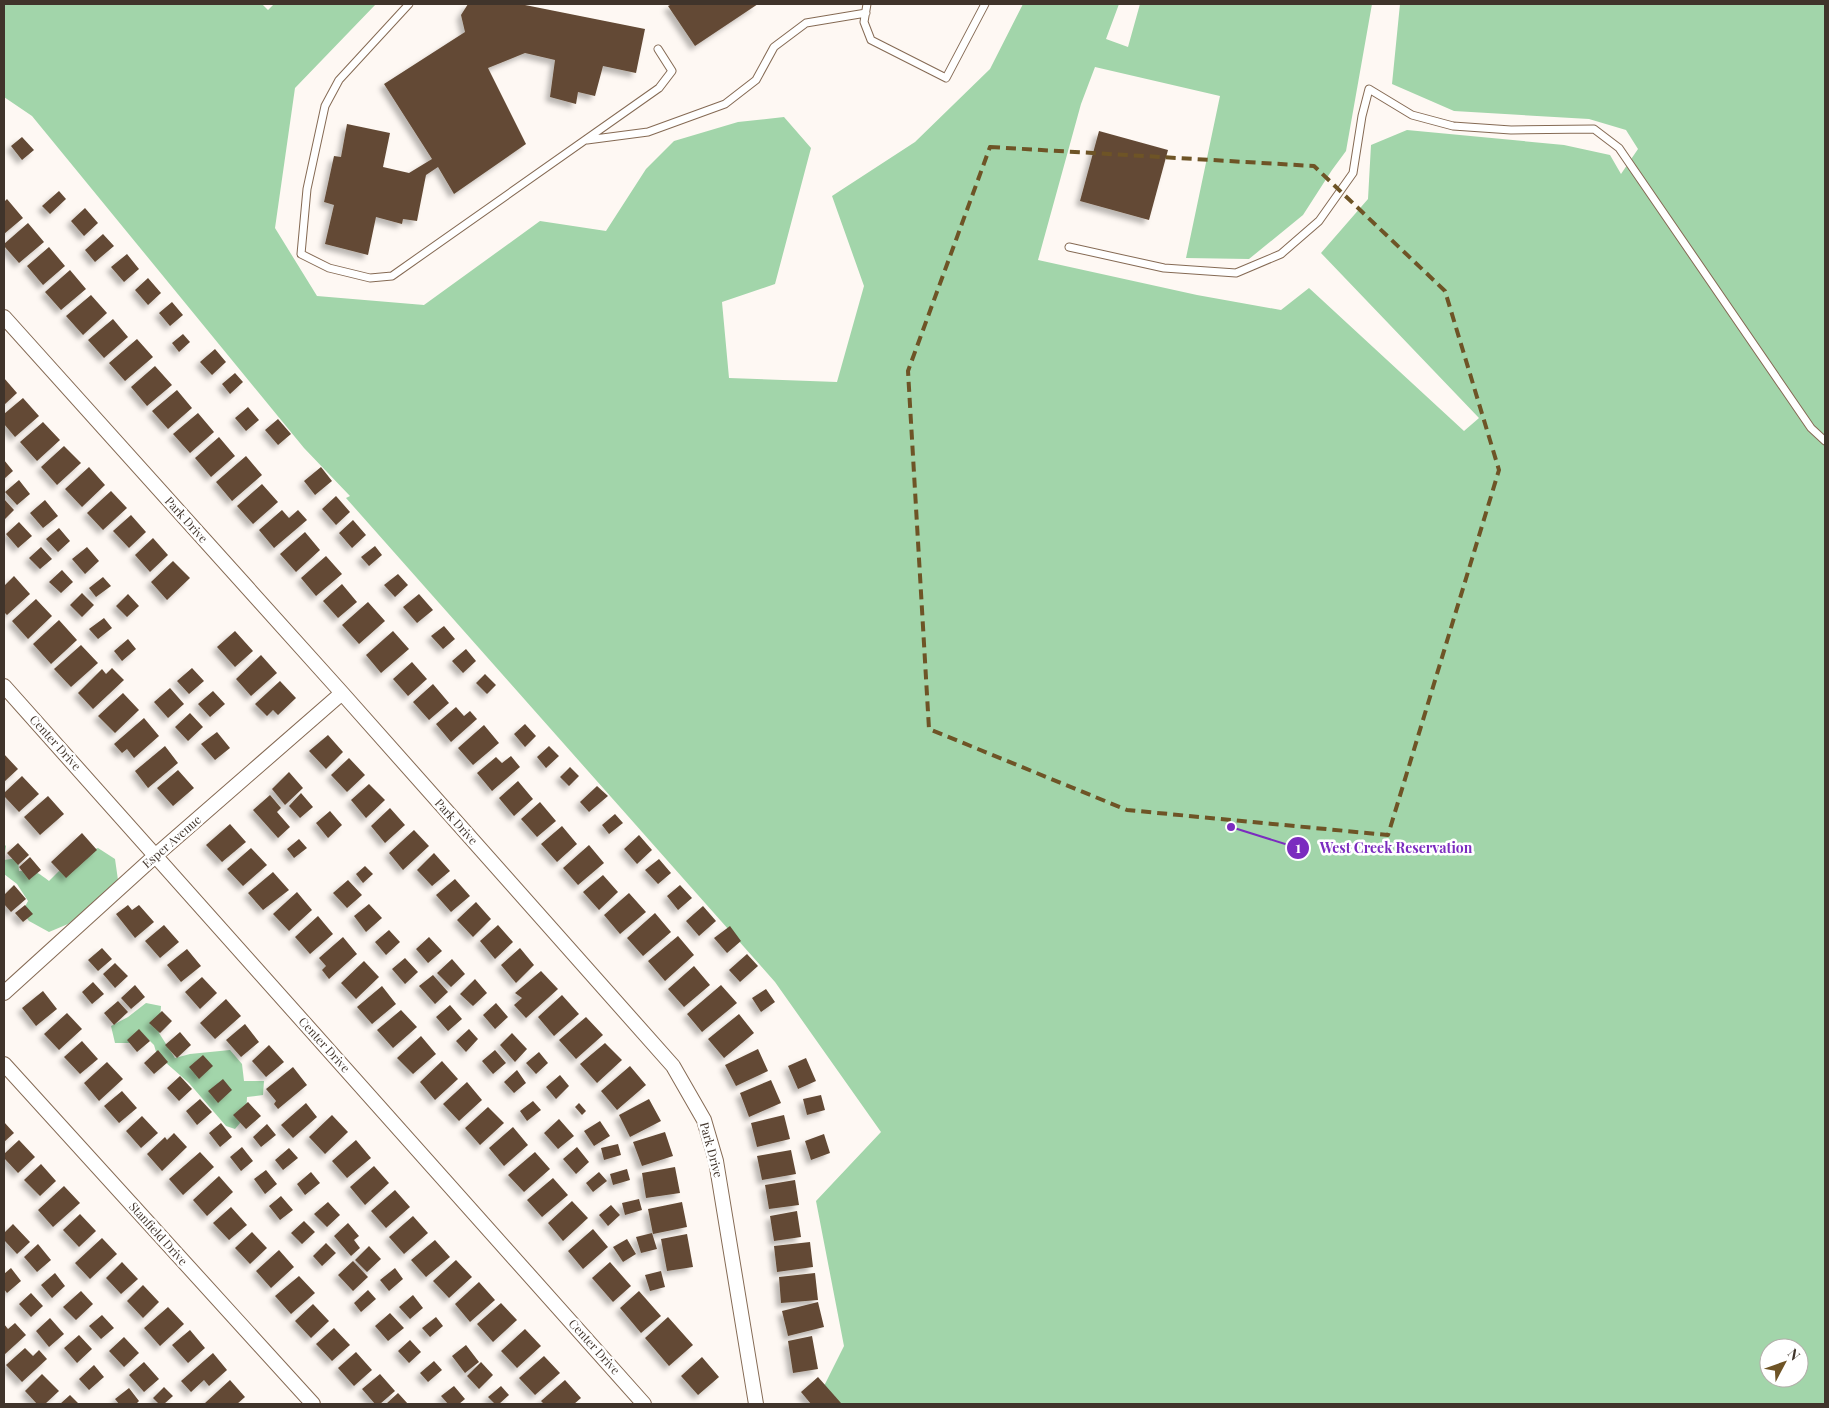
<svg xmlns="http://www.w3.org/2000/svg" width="1829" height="1408" viewBox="0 0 1829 1408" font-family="'Playfair Display',serif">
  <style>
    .green { fill: #a2d5aa; fill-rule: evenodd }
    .building { fill: #634a35; filter: url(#shadow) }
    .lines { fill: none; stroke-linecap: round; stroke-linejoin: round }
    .lane-casing { stroke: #856a54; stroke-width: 9 }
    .street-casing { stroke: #856a54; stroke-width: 16 }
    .lane { stroke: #fff; stroke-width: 7 }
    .street { stroke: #fff; stroke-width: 14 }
    .marked { fill: none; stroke: #6e5426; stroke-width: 4; stroke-dasharray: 10 6; stroke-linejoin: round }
    .labels { text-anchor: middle; stroke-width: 5; stroke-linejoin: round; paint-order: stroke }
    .street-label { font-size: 12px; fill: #40342b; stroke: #fff }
    .leader { fill: none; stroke: #7b2cbf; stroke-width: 2 }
    .callout-dot { fill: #7b2cbf; stroke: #fff; stroke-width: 2 }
    .mark-label { font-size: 15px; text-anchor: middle; font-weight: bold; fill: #fff }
    .callout-label { font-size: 14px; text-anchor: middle; font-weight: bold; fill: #7b2cbf; stroke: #fff; stroke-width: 5; stroke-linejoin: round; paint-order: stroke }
  </style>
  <defs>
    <filter id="shadow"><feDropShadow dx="-4.5" dy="4.5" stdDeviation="2.5" flood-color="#0004"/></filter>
  </defs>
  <rect width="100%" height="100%" fill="#fef8f3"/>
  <path class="green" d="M4 4H262L268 10 274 4H376L295 88 275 228 317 296 424 305 540 221 606 231 646 169 674 141 738 122 784 117 811 148 775 284 722 302 729 378 837 382 864 286 832 196 915 142 990 69 1023 4H1119L1106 39 1128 47 1140 4H1372L1346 151 1332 170 1303 215 1249 259 1186 258 1220 96 1095 67 1081 104 1038 260 1197 295 1281 310 1309 288 1464 431 1479 418 1321 253 1368 199 1371 145 1407 130 1564 145 1610 155 1621 174 1638 149 1626 130 1589 119 1454 111 1392 84 1400 4H1825V1404H815L844 1346 816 1201 881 1132 775 982 346 498 350 496 304 448 32 116 4 97ZM1769 1348H1799V1378H1769Z
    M4 844 6 846 4 860 18 858 19 871C33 869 38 872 49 881L74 856 98 848 115 859 118 880 92 905 68 924 49 932 29 921 22 912 28 901 17 884 4 874Z
    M146 1003 161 1006 159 1033 175 1058 190 1054 230 1050 242 1064 244 1081H264L263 1095 247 1097 246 1116 235 1129 226 1126 189 1083 157 1055 154 1045 139 1030 130 1043H115L111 1026 128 1017Z"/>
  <path class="building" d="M468 4H520L645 29 636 73 603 66 595 96 578 92 576 104 550 97 555 60 525 53 488 68 526 144 454 194 438 167 426 175 417 221 403 219 402 224 376 217 368 255 325 244 334 205 324 202 334 156 341 157 347 124 390 133 383 167 409 173 432 159 384 84 465 32 461 15Z
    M672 4H758L695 46 668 6Z
    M1099 131 1168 150 1149 220 1080 201Z
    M22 137 34 150 22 160 11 146Z
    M59 191 66 199 50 214 42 206Z
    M7 199 23 218 4 234V202Z
    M85 208 98 223 84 236 71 221Z
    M28 223 44 242 19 263 4 246V244Z
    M103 234 114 246 95 262 85 250Z
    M49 247 65 266 43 285 27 266Z
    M127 254 139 269 124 282 111 267Z
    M70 270 86 289 61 310 45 292Z
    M148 278 161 293 148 305 135 290Z
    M91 295 107 313 83 335 66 316Z
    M172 302 183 315 170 326 159 313Z
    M113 319 128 337 104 358 88 340Z
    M183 334 190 342 179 352 172 343Z
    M137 339 153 357 125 381 109 363Z
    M215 349 226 362 212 375 200 362Z
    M155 366 172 385 147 406 131 387Z
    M235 373 243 382 230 394 222 384Z
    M4 378 17 393 4 405Z
    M177 390 192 408 168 429 152 411Z
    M23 398 39 416 15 437 4 424V414Z
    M248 407 259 420 246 431 235 418Z
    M198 413 214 432 190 453 173 434Z
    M278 419 291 434 278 445 265 430Z
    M43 422 60 440 37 461 20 442Z
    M219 437 235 456 211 477 195 458Z
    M64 446 81 463 57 485 41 467Z
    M246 456 262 475 232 501 216 482Z
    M4 460 13 471 4 479Z
    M89 467 105 485 82 507 65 489Z
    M321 467 332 481 315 495 304 481Z
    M19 480 30 494 17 505 5 492Z
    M262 484 278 502 253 524 237 506Z
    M111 491 127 508 103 530 87 513Z
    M336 496 350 512 336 525 322 509Z
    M4 499 14 510 4 520Z
    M45 500 58 516 43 528 30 513Z
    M282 510 289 518 298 510 307 520 274 548 259 530Z
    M131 515 146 532 129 548 113 531Z
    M353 520 366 535 352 548 339 533Z
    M19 522 32 536 18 548 6 534Z
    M59 528 70 541 58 552 46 539Z
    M305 532 320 550 296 572 280 554Z
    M153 538 168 555 150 572 135 555Z
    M375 546 382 555 369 566 361 557Z
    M41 547 52 559 40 569 29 558Z
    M87 547 99 561 85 574 72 559Z
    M326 556 342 574 316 596 301 578Z
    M173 561 190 578 167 600 151 582Z
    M62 570 73 582 61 593 49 582Z
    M398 574 408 585 395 597 384 585Z
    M14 576 30 594 7 615 4 612V586Z
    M103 577 111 586 96 597 89 588Z
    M342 584 357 602 338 618 323 601Z
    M82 593 94 605 82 617 70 605Z
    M128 594 139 606 127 617 116 606Z
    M419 594 433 610 417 623 403 607Z
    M36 599 52 616 28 639 12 621Z
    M368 602 385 621 359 644 342 625Z
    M104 618 112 628 98 639 89 629Z
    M59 620 77 640 51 664 33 644Z
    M444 626 455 639 443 649 431 636Z
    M235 631 253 651 235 667 217 647Z
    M393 631 409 649 381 673 366 655Z
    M128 639 136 649 122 661 114 651Z
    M81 645 98 663 71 687 54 669Z
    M466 649 476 661 463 673 452 661Z
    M261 655 277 673 251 696 236 679Z
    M412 662 427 679 408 696 393 679Z
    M112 668 124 680 93 709 78 693 102 669 106 674Z
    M192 668 204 681 189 694 177 681Z
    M485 674 496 685 487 694 476 683Z
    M280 681 296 698 278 715 273 710 267 716 255 704Z
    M433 684 449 703 429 720 413 702Z
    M170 688 184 704 168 718 154 702Z
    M213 691 225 704 210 717 198 704Z
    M123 693 139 710 115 733 98 716Z
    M456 707 464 716 470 711 477 719 451 742 436 724Z
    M190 713 203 727 188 741 175 727Z
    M144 718 159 736 134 758 127 749 122 753 114 744Z
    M525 724 536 736 525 747 514 734Z
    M484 725 499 743 473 765 458 748Z
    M217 732 230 748 215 760 201 744Z
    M328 735 343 752 326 769 309 751Z
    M165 746 178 763 148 788 135 771Z
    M549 746 559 756 546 768 537 757Z
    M4 754 18 769 4 782Z
    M511 756 520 767 492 791 477 773 496 757 502 763Z
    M349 758 365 775 347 792 331 775Z
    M570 767 579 776 569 786 560 777Z
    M178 770 194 788 173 806 157 788Z
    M289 772 303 788 285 805 272 789Z
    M22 776 39 794 19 812 4 796V793Z
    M518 781 533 799 514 816 499 798Z
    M369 784 385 800 366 818 351 800Z
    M597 786 608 796 589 812 580 802Z
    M301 793 313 807 300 818 289 806Z
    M270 795 281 808 277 812 290 827 278 838 253 810Z
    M48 796 64 814 40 835 24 817Z
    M540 802 556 821 537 837 521 819Z
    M390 808 405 825 385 843 371 826Z
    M330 811 342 825 328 838 316 823Z
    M615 814 623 823 609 834 602 825Z
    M230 824 246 842 222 862 206 845Z
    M562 826 577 844 557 862 541 844Z
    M414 830 429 846 403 870 389 853Z
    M82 833 97 850 66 878 51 862Z
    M639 835 652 850 637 864 624 849Z
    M299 839 307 848 294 858 287 849Z
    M18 843 29 855 18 865 7 853Z
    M589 845 604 863 578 885 563 868Z
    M251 848 267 865 243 886 227 869Z
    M434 853 450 871 432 886 417 870Z
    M30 857 41 870 29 880 19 867Z
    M659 859 671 873 658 884 645 870Z
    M365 866 373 874 363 883 356 874Z
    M273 872 289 890 263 910 248 893Z
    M603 875 618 892 599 910 583 892Z
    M455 879 470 896 451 912 436 895Z
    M348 880 362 895 347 908 333 893Z
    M14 885 26 899 11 912 4 904V895Z
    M680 885 692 898 678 910 667 896Z
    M297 892 312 910 289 931 273 914Z
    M629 893 646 912 620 934 604 915Z
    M476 902 491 919 473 937 457 920Z
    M369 904 382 918 366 932 354 916Z
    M25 905 33 914 23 922 15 913Z
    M128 905 132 910 139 905 154 922 135 938 116 914Z
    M703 906 716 921 699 936 686 921Z
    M655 913 671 932 643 956 627 938Z
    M318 916 333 934 310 954 295 937Z
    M164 925 179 942 160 958 145 941Z
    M498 925 513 942 495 959 480 941Z
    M730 926 741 941 727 953 714 938Z
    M389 930 400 942 386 955 375 942Z
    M678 936 694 955 665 981 648 961Z
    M343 937 357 954 329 979 322 970 326 966 319 958Z
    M429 937 442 951 428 963 416 949Z
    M102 948 112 959 98 971 88 960Z
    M520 948 534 965 516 983 501 965Z
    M187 949 201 966 181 982 167 965Z
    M747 954 758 966 740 982 729 970Z
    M405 958 418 972 405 984 392 969Z
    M452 959 465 974 451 987 437 973Z
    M364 961 379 977 356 999 341 983Z
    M115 963 128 976 115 988 103 974Z
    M694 966 710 985 684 1007 668 989Z
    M541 971 558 989 526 1018 514 1005 522 998 515 993Z
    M433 975 448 992 435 1004 419 986Z
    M202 977 217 993 200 1009 185 992Z
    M475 979 487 993 473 1006 460 994Z
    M93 982 104 994 92 1004 82 992Z
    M135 985 145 997 131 1009 121 998Z
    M721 985 737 1003 702 1032 687 1014Z
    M382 986 396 1004 372 1024 357 1007Z
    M766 989 775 1002 761 1012 752 998Z
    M43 991 57 1009 36 1026 22 1008Z
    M562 995 579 1014 554 1036 538 1017Z
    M226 999 241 1016 215 1039 200 1023Z
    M118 1001 128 1012 114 1025 104 1013Z
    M496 1003 508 1017 495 1029 483 1015Z
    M450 1005 462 1019 448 1031 436 1017Z
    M401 1010 417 1027 393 1048 377 1030Z
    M162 1011 172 1021 160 1033 149 1023Z
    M67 1013 82 1029 59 1050 44 1034Z
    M739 1014 754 1033 724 1058 708 1039Z
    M586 1017 603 1035 576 1059 559 1040Z
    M245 1024 259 1042 241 1057 226 1040Z
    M139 1029 150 1041 137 1052 127 1040Z
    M469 1029 478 1039 466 1052 456 1041Z
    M180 1032 191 1045 177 1058 165 1045Z
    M512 1033 527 1049 515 1062 500 1045Z
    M421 1036 436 1054 413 1074 397 1058Z
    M82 1041 98 1059 80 1074 64 1057Z
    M605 1043 622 1060 597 1083 580 1064Z
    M269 1045 284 1062 266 1077 252 1061Z
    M758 1049 768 1071 736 1086 725 1065Z
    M158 1050 168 1062 154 1074 144 1063Z
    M495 1050 506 1063 493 1074 482 1061Z
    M539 1052 548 1063 536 1074 526 1063Z
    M203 1055 213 1066 199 1079 189 1067Z
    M806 1058 816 1081 798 1089 788 1066Z
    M442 1061 458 1079 435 1100 420 1082Z
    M107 1062 123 1079 99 1101 84 1083Z
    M630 1066 646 1085 617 1110 601 1091Z
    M293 1067 307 1085 278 1109 274 1104 276 1101 266 1089Z
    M517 1070 526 1083 514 1093 504 1082Z
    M560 1075 569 1086 556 1099 546 1087Z
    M180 1076 192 1089 179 1101 167 1088Z
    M223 1079 232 1090 218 1103 208 1091Z
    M771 1080 781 1103 749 1117 740 1093Z
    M467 1082 482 1100 459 1121 443 1104Z
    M122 1091 137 1108 119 1123 104 1106Z
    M821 1095 825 1110 807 1115 803 1099Z
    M200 1099 212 1112 197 1125 186 1111Z
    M649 1099 661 1121 630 1137 619 1115Z
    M533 1101 541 1110 527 1121 520 1111Z
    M248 1102 261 1116 246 1129 233 1115Z
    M306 1103 317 1117 293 1138 281 1125Z
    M579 1103 586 1111 582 1115 575 1107Z
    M488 1107 504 1123 480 1145 465 1128Z
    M332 1115 348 1132 325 1154 309 1137Z
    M784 1115 790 1139 757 1147 751 1123Z
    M142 1116 158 1133 141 1148 126 1131Z
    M559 1119 574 1136 558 1149 544 1133Z
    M600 1121 610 1136 594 1146 584 1131Z
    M4 1122 14 1133 4 1142Z
    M221 1123 232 1137 220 1147 209 1133Z
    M267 1124 276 1135 261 1147 253 1137Z
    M513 1127 528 1145 504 1166 489 1148Z
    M665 1132 673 1156 642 1166 633 1142Z
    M174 1133 187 1147 162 1171 147 1154 165 1137 167 1140Z
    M824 1134 830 1153 811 1160 805 1141Z
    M19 1140 35 1157 18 1173 4 1158V1154Z
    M356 1140 371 1158 347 1178 332 1161Z
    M618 1144 621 1155 604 1160 601 1148Z
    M242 1147 253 1161 241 1171 230 1157Z
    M577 1147 589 1162 576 1174 563 1159Z
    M289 1148 298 1158 283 1170 275 1160Z
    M791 1150 796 1174 762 1180 757 1156Z
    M200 1152 214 1167 183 1195 169 1179Z
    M535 1152 550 1169 524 1192 508 1175Z
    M41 1164 56 1181 40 1196 24 1180Z
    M374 1166 389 1183 365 1205 350 1187Z
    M675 1167 680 1193 646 1198 642 1173Z
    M627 1169 630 1180 613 1185 610 1174Z
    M266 1170 277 1184 265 1194 254 1179Z
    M311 1172 320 1183 305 1195 297 1184Z
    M599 1172 607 1181 593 1192 586 1183Z
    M219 1176 233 1192 207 1216 193 1200Z
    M553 1178 568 1195 542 1217 527 1200Z
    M795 1180 799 1205 769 1209 765 1185Z
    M64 1186 80 1203 53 1227 38 1210Z
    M395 1190 410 1207 386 1228 371 1211Z
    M281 1196 293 1210 280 1220 269 1206Z
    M639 1199 642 1210 625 1215 622 1203Z
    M572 1201 588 1218 563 1241 548 1223Z
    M328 1202 340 1215 327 1227 314 1214Z
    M682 1202 687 1227 653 1234 648 1209Z
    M611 1205 620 1215 608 1226 599 1215Z
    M231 1207 247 1225 229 1240 213 1223Z
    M797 1211 801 1237 774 1241 770 1216Z
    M80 1214 96 1231 79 1247 63 1230Z
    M413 1216 428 1233 404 1254 389 1237Z
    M304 1221 315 1232 302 1244 291 1233Z
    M348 1223 359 1236 354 1240 360 1248 351 1256 334 1236Z
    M13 1224 30 1242 17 1254 4 1240V1233Z
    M593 1229 608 1247 583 1269 568 1251Z
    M252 1232 267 1248 250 1264 235 1248Z
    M652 1233 657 1249 641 1253 636 1237Z
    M687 1234 693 1267 667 1271 661 1239Z
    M102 1238 117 1254 90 1279 75 1263Z
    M627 1239 636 1254 623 1262 613 1247Z
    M435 1240 450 1257 426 1277 411 1260Z
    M810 1242 813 1267 777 1272 774 1246Z
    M326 1243 336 1253 322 1266 313 1256Z
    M38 1244 51 1260 37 1272 24 1257Z
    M369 1246 381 1259 367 1272 355 1260Z
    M279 1250 294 1267 271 1288 256 1271Z
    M456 1260 472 1277 449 1298 433 1281Z
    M353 1261 368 1277 353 1291 338 1275Z
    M122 1262 138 1279 121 1294 106 1278Z
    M610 1262 631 1286 613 1302 592 1278Z
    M11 1268 21 1281 7 1293 4 1289V1274Z
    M395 1268 403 1279 389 1291 380 1280Z
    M661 1271 665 1287 650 1291 645 1275Z
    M55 1273 65 1286 52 1298 41 1285Z
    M815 1273 818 1300 781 1303 779 1277Z
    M299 1276 315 1293 291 1314 275 1296Z
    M479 1282 495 1300 470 1322 455 1304Z
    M143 1285 159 1302 143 1318 127 1301Z
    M368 1290 376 1299 361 1312 354 1303Z
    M81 1291 93 1304 76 1320 63 1307Z
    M639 1291 661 1316 641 1333 620 1308Z
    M31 1293 43 1306 31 1317 19 1304Z
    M413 1295 423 1308 410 1319 399 1307Z
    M818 1302 824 1327 788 1336 782 1311Z
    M501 1303 517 1320 493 1342 477 1324Z
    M313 1304 329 1321 311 1338 295 1321Z
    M168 1307 184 1324 160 1346 144 1328Z
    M390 1313 404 1328 388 1341 375 1326Z
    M102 1315 114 1328 101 1339 89 1326Z
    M436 1317 443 1326 430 1337 422 1328Z
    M668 1317 693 1345 669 1366 645 1338Z
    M50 1318 64 1334 49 1347 36 1331Z
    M15 1323 26 1335 4 1355V1324L8 1329Z
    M334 1328 350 1345 332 1361 316 1344Z
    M525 1329 541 1346 517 1368 501 1351Z
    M190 1330 205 1348 188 1363 172 1345Z
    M79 1335 92 1349 77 1363 64 1348Z
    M812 1336 818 1369 793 1373 788 1341Z
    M124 1337 139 1353 124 1367 109 1351Z
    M410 1340 421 1352 409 1363 398 1351Z
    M466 1345 479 1362 465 1373 452 1356Z
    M25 1348 33 1356 39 1350 47 1359 22 1382 6 1365Z
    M356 1352 372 1370 354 1386 338 1368Z
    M213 1353 227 1370 209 1386 204 1380 191 1392 181 1381Z
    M544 1356 560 1373 535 1395 519 1378Z
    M702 1357 719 1377 698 1395 681 1376Z
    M434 1361 442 1370 428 1382 420 1373Z
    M144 1362 159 1379 144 1392 129 1375Z
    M481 1362 493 1375 479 1389 467 1376Z
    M94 1365 104 1377 89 1390 79 1379Z
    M42 1374 59 1391 45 1404H37L25 1391Z
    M380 1374 395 1391 380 1404H375L362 1389Z
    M818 1377 841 1403 840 1404H811L801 1392Z
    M230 1380 245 1397 237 1404H206L205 1403Z
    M565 1380 581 1398 574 1404H544L541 1401Z
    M454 1386 465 1399 459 1404H448L441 1396Z
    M501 1386 509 1395 499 1404H495L488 1397Z
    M164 1387 173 1396 164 1404H159L153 1398Z
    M129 1388 139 1401 136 1404H119L115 1399Z
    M398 1393 408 1404H386Z
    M70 1395 79 1404H60Z"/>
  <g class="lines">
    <g class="lane-casing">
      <path id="lane" d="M409 4 339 80 325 106 307 189 301 254 329 268 370 278 392 276 659 88 672 71 658 49
        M867 4 864 22 871 40 946 78 985 4
        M587 140 648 132 725 104 756 80 774 47 806 23 866 13
        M1069 247 1164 268 1236 273 1281 254 1319 221 1353 173 1362 116 1369 89 1412 115 1453 126 1511 130 1594 129 1619 148 1811 428 1825 441"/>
    </g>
    <g class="street-casing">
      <path id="street" d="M4 317 342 693 673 1066 704 1120 716 1161 756 1404
        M4 686 644 1404
        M4 993 155 856 342 693
        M4 1064 313 1404"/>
    </g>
    <use href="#lane" class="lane"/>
    <use href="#street" class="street"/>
  </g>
  <path class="marked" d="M990 147 1314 166 1445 291 1499 470 1388 835 1127 810 929 729 908 371Z"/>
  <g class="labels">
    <g class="street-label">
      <text transform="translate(186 520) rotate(48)" y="4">Park Drive</text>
      <text transform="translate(55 743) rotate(48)" y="4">Center Drive</text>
      <text transform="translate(456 822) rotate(48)" y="4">Park Drive</text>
      <text transform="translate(172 842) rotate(-41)" y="4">Esper Avenue</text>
      <text transform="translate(324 1045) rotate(48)" y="4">Center Drive</text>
      <text transform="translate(711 1150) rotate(75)" y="4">Park Drive</text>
      <text transform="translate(158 1234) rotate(48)" y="4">Stanfield Drive</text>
      <text transform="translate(594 1347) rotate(48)" y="4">Center Drive</text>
    </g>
  </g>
  <path class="leader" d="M1231 827L1298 848"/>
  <g class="callout-dot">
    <circle cx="1231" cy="827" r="5"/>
    <circle cx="1298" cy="848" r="12"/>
  </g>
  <g class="mark-label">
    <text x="1298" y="853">1</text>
  </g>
  <g class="callout-label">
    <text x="1396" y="853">West Creek Reservation</text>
  </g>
  <rect width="1829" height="1408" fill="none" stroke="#40342b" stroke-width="10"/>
  <g transform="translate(1784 1363) rotate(49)"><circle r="24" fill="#ffffff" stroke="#b3aeaa"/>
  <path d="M0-4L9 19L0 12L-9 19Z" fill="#6e5426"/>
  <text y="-8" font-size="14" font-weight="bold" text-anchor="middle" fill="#40342b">N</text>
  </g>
</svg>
